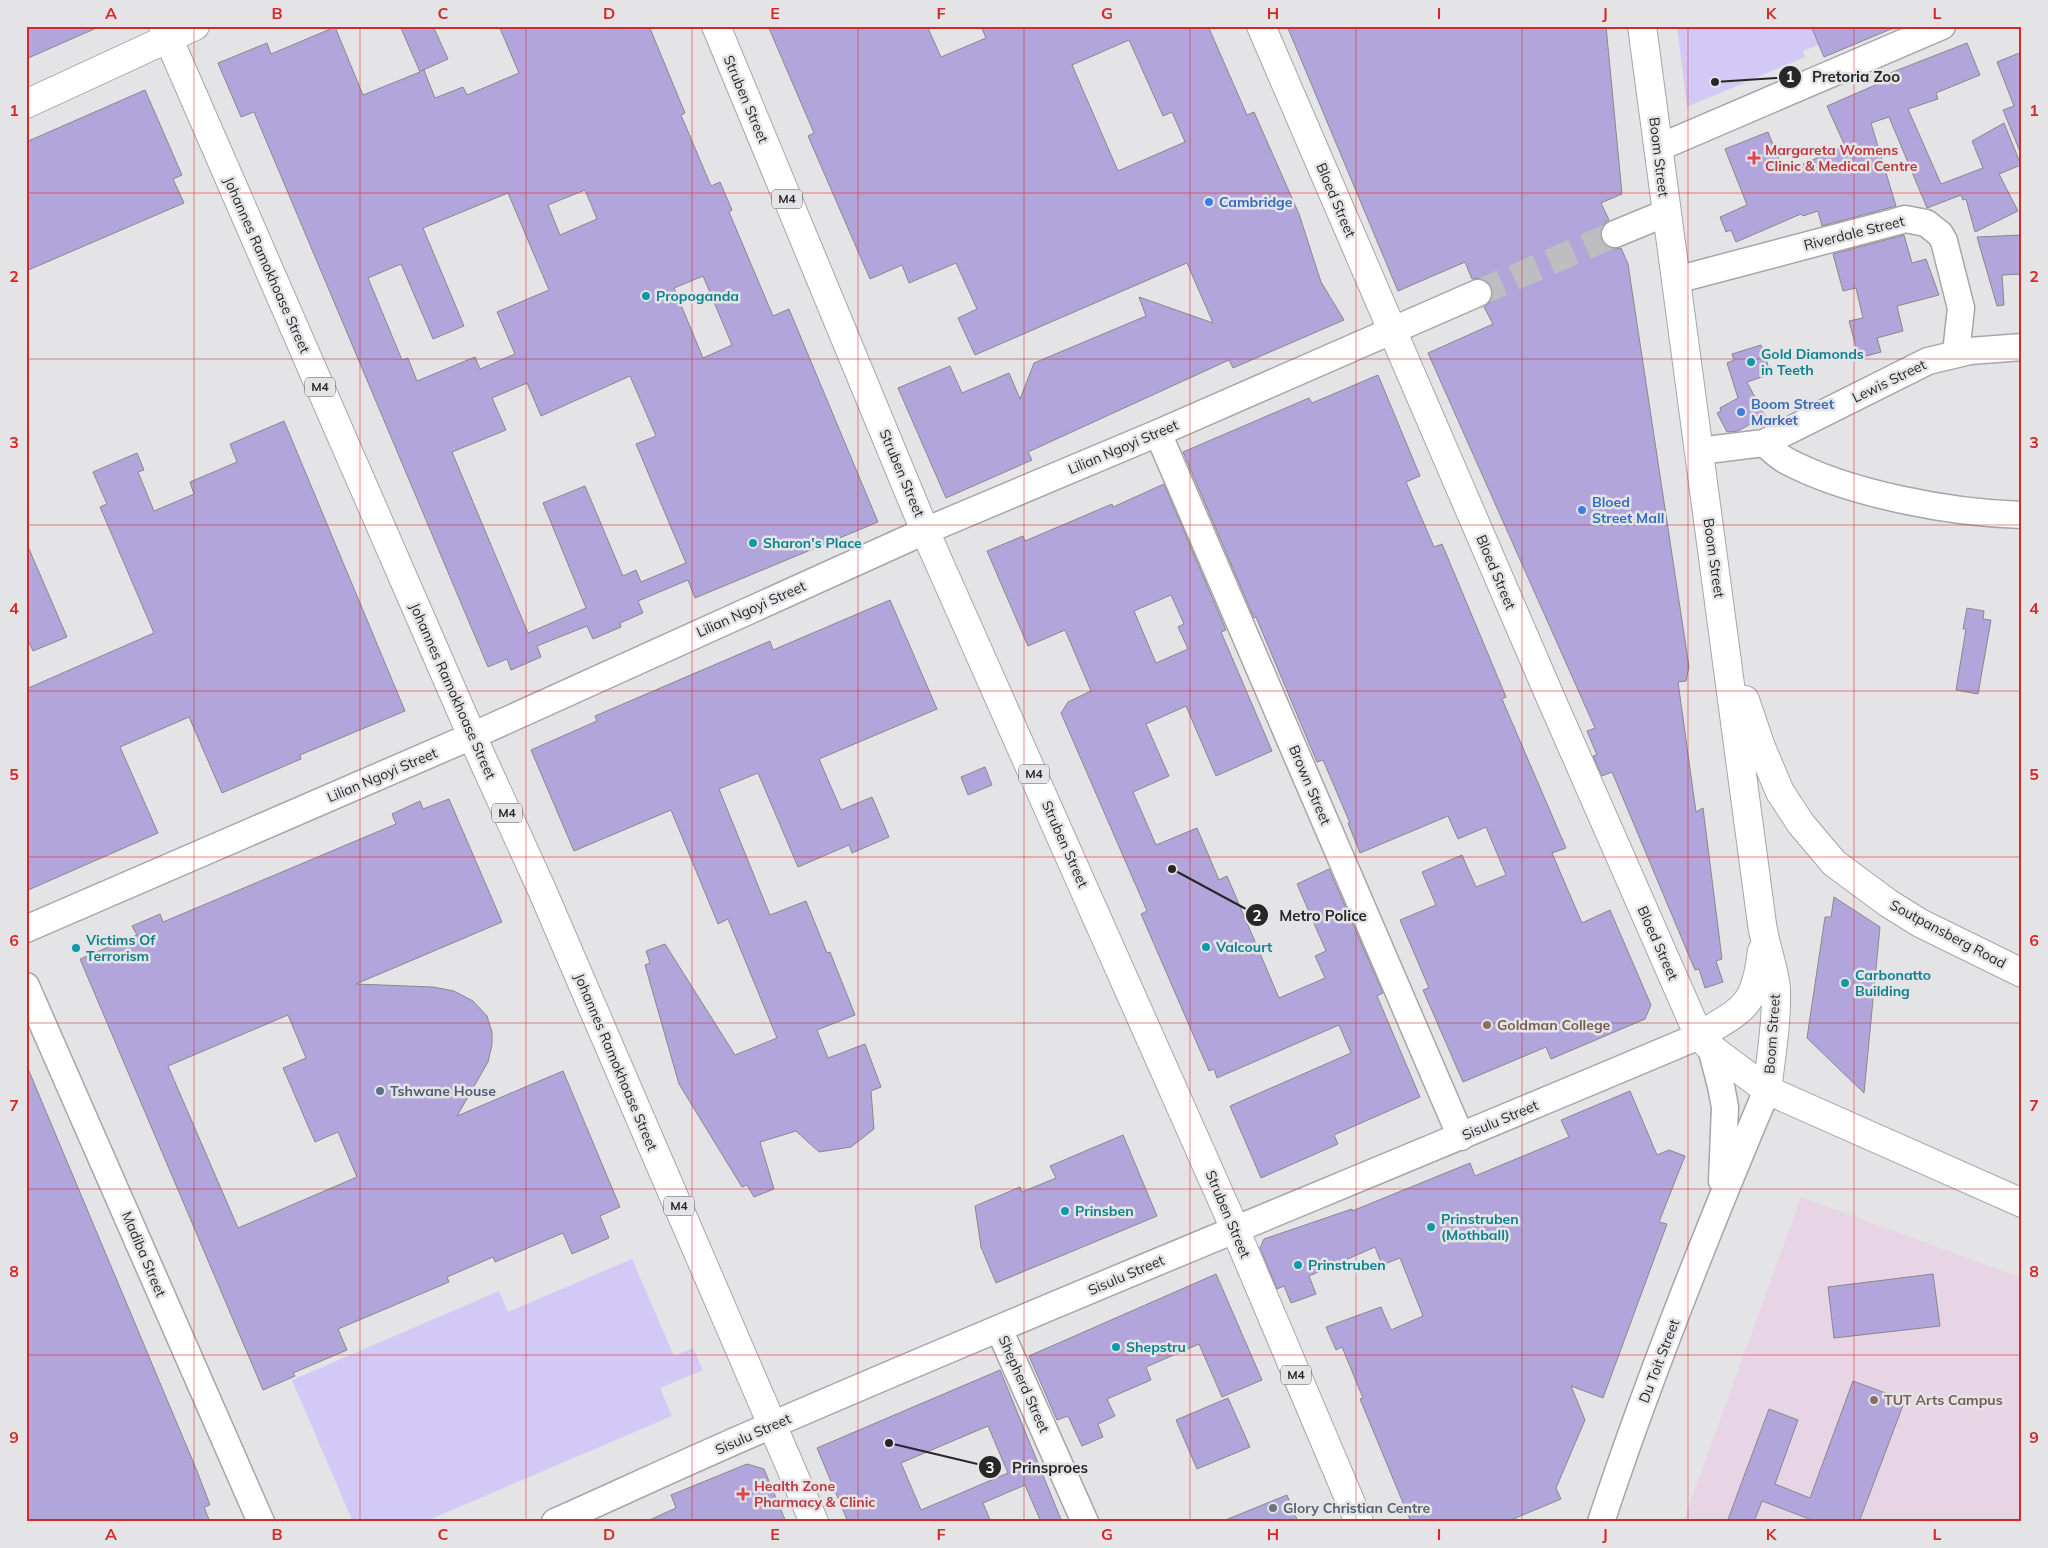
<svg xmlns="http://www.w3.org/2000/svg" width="2048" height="1548" viewBox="0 0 2048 1548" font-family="Mulish,sans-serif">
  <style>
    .education { fill: #e7d4e4 }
    .green { fill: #d3c9f6 }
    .building { fill: #b1a5dc; stroke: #89888b; fill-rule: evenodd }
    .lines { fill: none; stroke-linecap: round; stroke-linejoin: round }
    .minor-tunnel { stroke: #bebec1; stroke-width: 26; stroke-dasharray: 26 13; stroke-linecap: butt }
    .minor-casing { stroke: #a6a6a9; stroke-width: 29 }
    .major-casing { stroke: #a6a6a9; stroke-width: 30 }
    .minor { stroke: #fff; stroke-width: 26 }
    .major { stroke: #fff; stroke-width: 28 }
    .grid { fill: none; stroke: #d62828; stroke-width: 1; stroke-opacity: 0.55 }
    .health-dot { fill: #e0444e; stroke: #e4e4e7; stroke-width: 2 }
    .shop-dot { fill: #3f7fe0; stroke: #e4e4e7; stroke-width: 2 }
    .culture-dot { fill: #0f9aa8; stroke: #e4e4e7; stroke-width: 2 }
    .education-dot { fill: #8d6e63; stroke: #e4e4e7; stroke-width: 2 }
    .service-dot { fill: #5c6f8a; stroke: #e4e4e7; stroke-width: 2 }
    .worship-dot { fill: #6b7280; stroke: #e4e4e7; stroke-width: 2 }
    .labels { text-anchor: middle; stroke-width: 5; stroke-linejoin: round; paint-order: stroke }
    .shield { fill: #e4e4e7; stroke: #606061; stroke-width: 1 }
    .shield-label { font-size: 12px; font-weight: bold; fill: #272728 }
    .street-label { font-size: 14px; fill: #272728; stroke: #e4e4e7 }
    .health-label { font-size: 14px; font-weight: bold; fill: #be3a42; stroke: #e4e4e7; text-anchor: start }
    .shop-label { font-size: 14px; font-weight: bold; fill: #366cbe; stroke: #e4e4e7; text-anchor: start }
    .culture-label { font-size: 14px; font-weight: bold; fill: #0d838f; stroke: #e4e4e7; text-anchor: start }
    .education-label { font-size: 14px; font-weight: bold; fill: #785e54; stroke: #e4e4e7; text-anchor: start }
    .service-label { font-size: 14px; font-weight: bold; fill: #4e5e75; stroke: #e4e4e7; text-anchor: start }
    .worship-label { font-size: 14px; font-weight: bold; fill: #5b616d; stroke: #e4e4e7; text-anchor: start }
    .leader { fill: none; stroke: #272728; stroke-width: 2 }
    .callout-dot { fill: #272728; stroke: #e4e4e7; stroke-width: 2 }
    .mark-label { font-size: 15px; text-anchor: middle; font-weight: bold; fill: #fff }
    .callout-label { font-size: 15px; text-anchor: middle; font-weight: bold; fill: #272728; stroke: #e4e4e7; stroke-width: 5; stroke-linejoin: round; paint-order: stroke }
    .neatline { fill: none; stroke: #d62828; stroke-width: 2 }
    .grid-label { font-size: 16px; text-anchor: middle; font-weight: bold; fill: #d62828 }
  </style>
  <rect width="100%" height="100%" fill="#e4e4e7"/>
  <path class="education" d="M1801 1197 2022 1278V1522H1683Z"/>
  <path class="green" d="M1677 26H1888L1823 43 1803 51 1805 57 1687 107Z
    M632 1259 674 1356 693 1348 703 1370 660 1388 672 1416 424 1522H353L292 1380 499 1291 508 1312Z"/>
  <path class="building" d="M26 26H101L26 59Z
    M400 26H433L448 59 421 71 424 70 435 98 463 87 467 95 519 73 499 26H649L685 113 681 115 711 186 720 182 732 210 729 212 773 316 789 309 878 522 695 598 688 580 638 601 643 613 620 623 621 627 593 639 587 626 537 646 541 657 511 670 507 659 488 667 254 112 241 117 218 63 267 43 271 54 335 27 363 95 420 72ZM585 190 597 219 560 235 548 205ZM508 193 549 290 497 312 515 354 480 369 475 357 417 381 408 358 402 360 368 278 401 264 433 339 464 326 423 228ZM703 276 732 345 703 358 674 288ZM630 376 656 436 636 444 686 563 641 582 636 570 623 576 585 486 543 503 586 608 528 633 452 452 506 430 492 398 527 383 541 416Z
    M768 26H927L941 57 986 38 981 26H1208L1247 115 1254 112 1299 214 1321 282 1344 320 1233 368 1229 360 1028 452 1032 460 946 498 898 388 950 366 962 393 1009 373 1020 399 1034 363 1146 316 1139 297 1213 323 1187 263 975 355 958 318 977 309 956 263 909 283 902 265 870 279 808 136 814 133ZM1129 40 1163 116 1172 112 1185 142 1118 171 1072 65Z
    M1287 26H1606L1622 194 1601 203 1609 220 1603 225 1600 232 1601 240 1606 246 1614 249 1621 248 1628 264 1689 667 1686 681 1678 682 1696 812 1703 808 1722 959 1716 961 1723 982 1705 988 1699 969 1695 970 1612 772 1602 776 1593 756 1597 755 1587 731 1595 728 1428 353 1493 324 1484 307 1490 302 1493 295 1491 287 1487 281 1480 278 1472 279 1465 262 1398 291Z
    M1811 26H1896V27L1824 57Z
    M1967 43 1980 75 1936 93 1938 99 1908 109 1941 184 1983 168 1972 141 2004 123 2021 165 1999 174 2018 211 1975 232 1966 199 1963 200 1961 195 1927 208 1889 117 1871 123 1896 206 1822 226 1818 211 1803 216 1801 214 1736 242 1731 230 1726 232 1720 217 1747 205 1725 149 1768 132 1784 172 1845 146 1827 106 1887 80 1885 75Z
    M2022 52V154H2021L2003 110 2014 106 1997 62Z
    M145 90 182 175 173 179 184 203 26 271V142Z
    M1904 235 1912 263 1926 259 1939 295 1897 306 1903 331 1877 338 1881 352 1859 358 1849 321 1863 318 1856 288 1843 291 1833 254Z
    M2022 235V274L2002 275 2004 305 1997 306 1977 237Z
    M1761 345 1771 374 1747 382 1765 416 1738 431 1727 432 1717 413 1721 411 1720 408 1738 398 1727 363 1734 360 1732 354Z
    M1378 375 1420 476 1406 482 1434 547 1442 544 1506 697 1502 699 1566 848 1552 853 1582 923 1610 910 1651 1005 1645 1019 1551 1059 1546 1047 1463 1082 1423 990 1429 988 1400 920 1436 905 1422 872 1462 855 1476 887 1506 875 1486 827 1458 839 1448 816 1360 853 1348 823H1350L1323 760 1317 762 1256 617 1254 618 1183 452 1309 398 1312 403Z
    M284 421 405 711 300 755 301 759 222 793 189 717 120 747 158 833 26 891V689L154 633 100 507 107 504 93 472 137 453 144 470 138 472 154 511 194 494 190 482 237 462 230 444Z
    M1164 484 1226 630 1221 632 1272 751 1216 776 1186 706 1146 724 1169 776 1133 792 1156 845 1197 828 1219 880 1227 876 1279 998 1325 978 1315 956 1326 951 1297 884 1329 869 1383 993 1377 996 1420 1097 1334 1135 1338 1144 1261 1178 1230 1106 1351 1053 1339 1025 1217 1078 1214 1069 1209 1071 1141 914 1147 911 1061 713 1068 702 1091 691 1065 630 1028 646 987 551 1023 536 1025 541 1112 504 1113 507ZM1171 595 1184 624 1178 627 1188 649 1156 663 1134 611Z
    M26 542 67 637 33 651 26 636Z
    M890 600 937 709 819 759 841 810 872 797 889 837 852 853 849 845 798 867 758 773 719 789 770 915 806 901 827 953 830 952 855 1015 817 1030 828 1058 865 1044 881 1087 871 1091 874 1129 851 1147 819 1152 796 1131 760 1142 774 1189 754 1197 747 1185 742 1187 679 1084 645 965 650 963 646 951 665 944 735 1055 777 1038 728 919 718 924 671 810 574 851 531 750 597 721 595 716 770 641 773 650Z
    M1967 608 1984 611 1983 619 1991 620 1978 694 1956 690 1966 629H1963Z
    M985 767 992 785 968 795 961 777Z
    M449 799 502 922 356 984 433 987 454 991 473 1001 487 1016 492 1032V1045L488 1062 457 1116 563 1071 620 1207 600 1216 609 1238 572 1254 563 1233 495 1262 493 1257 447 1277 449 1282 338 1329 347 1350 293 1373 295 1376 263 1390 80 959 137 935 132 926 160 914 163 922 396 824 392 814 420 801 423 809ZM288 1015 306 1058 283 1068 315 1142 338 1132 357 1177 238 1228 168 1066Z
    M1834 897 1880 927 1864 1093 1807 1038 1825 917H1831Z
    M26 1064 197 1471 210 1505 204 1507 210 1522H26Z
    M1630 1091 1657 1155 1669 1150 1685 1156 1659 1222 1667 1224 1603 1398 1571 1386 1585 1420 1556 1488 1561 1499 1506 1522H1411L1360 1399 1363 1398 1342 1347 1336 1350 1326 1327 1381 1307 1391 1330 1423 1316 1400 1258 1382 1265 1375 1247 1309 1276 1316 1294 1291 1303 1284 1286 1277 1289 1260 1248 1264 1239 1352 1209V1211L1470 1163 1475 1176 1569 1137 1561 1120Z
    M1123 1135 1157 1216 996 1283 981 1247 975 1206 1020 1187 1022 1192 1056 1178 1050 1166Z
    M1216 1274 1262 1380 1222 1397 1199 1344 1146 1367 1151 1380 1107 1399 1115 1416 1098 1424 1103 1437 1082 1446 1068 1416 1057 1420 1029 1356Z
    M1933 1274 1940 1326 1834 1338 1828 1287Z
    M1000 1370 1062 1522H1041L1025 1485 983 1503 991 1522H848L817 1448ZM988 1426 1008 1473 921 1510 901 1463Z
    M1853 1381 1905 1400 1859 1522H1817L1762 1501 1754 1522H1727L1769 1409 1798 1420 1775 1484 1810 1498Z
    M1228 1398 1250 1447 1197 1469 1176 1420Z
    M747 1464 764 1469 786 1522H645L676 1508 671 1495Z
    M1287 1495 1298 1522H1223V1521Z"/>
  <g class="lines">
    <path class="minor-tunnel" d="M1478 293 1615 234"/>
    <g class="minor-casing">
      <path id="minor" d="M1658 148 1942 26
        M1615 234 1666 213
        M1676 280 1895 222 1905 219 1926 223 1940 234 1944 241 1961 308 1956 353
        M1158 433 1461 1137
        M1764 443C1771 449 1778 456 1785 460 1848 494 1951 513 2022 515
        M1699 451 1764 443 1928 361 1970 351 2022 347
        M26 929 472 736 925 531 1158 433 1478 293
        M26 986 261 1522
        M1711 1048 1721 1086 1725 1107 1722 1181
        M999 1329 1085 1522
        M555 1522C627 1490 699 1456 772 1425 1079 1292 1390 1167 1699 1036
        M1601 1522C1649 1376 1707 1232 1767 1090"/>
    </g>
    <g class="major-casing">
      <path id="major" d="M163 26 472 736 542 890 814 1522
        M716 26 925 531 1235 1229 1359 1522
        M1261 26 1552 701 1699 1036 1711 1048 1767 1090 2022 1203
        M1642 26 1762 924C1765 946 1774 967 1776 989 1777 1023 1771 1057 1767 1090
        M26 104 195 26
        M1745 700 1761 747 1780 792 1801 824 1834 863 1888 903 1920 923 2022 973
        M1699 1036C1745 1008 1755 1007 1762 951"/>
    </g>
    <use href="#minor" class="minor"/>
    <use href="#major" class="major"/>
  </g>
  <path class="grid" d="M194 26V1522M360 26V1522M526 26V1522M692 26V1522M858 26V1522M1024 26V1522M1190 26V1522M1356 26V1522M1522 26V1522M1688 26V1522M1854 26V1522M26 193H2022M26 359H2022M26 525H2022M26 691H2022M26 857H2022M26 1023H2022M26 1189H2022M26 1355H2022"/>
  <g class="health-dot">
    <path d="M1751.5 150.5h5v5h5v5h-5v5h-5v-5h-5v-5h5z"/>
    <path d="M740.5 1486.5h5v5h5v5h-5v5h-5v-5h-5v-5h5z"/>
  </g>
  <g class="shop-dot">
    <circle cx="1209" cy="202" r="5"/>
    <circle cx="1741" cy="412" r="5"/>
    <circle cx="1582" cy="510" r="5"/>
  </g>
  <g class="culture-dot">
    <circle cx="646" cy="296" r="5"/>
    <circle cx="1751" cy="362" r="5"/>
    <circle cx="753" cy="543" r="5"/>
    <circle cx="1206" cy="947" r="5"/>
    <circle cx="76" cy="948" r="5"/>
    <circle cx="1845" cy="983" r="5"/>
    <circle cx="1065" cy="1211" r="5"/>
    <circle cx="1431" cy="1227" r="5"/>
    <circle cx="1298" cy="1265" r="5"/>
    <circle cx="1116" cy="1347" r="5"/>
  </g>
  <g class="education-dot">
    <circle cx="1487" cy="1025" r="5"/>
    <circle cx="1874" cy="1400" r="5"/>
  </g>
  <circle class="service-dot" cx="380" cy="1091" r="5"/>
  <circle class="worship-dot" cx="1273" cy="1508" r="5"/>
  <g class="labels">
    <g class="shield">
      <rect x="772" y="189.5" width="30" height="19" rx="4"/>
      <rect x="305" y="377.5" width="30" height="19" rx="4"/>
      <rect x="1019" y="764.5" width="30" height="19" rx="4"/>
      <rect x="492" y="803.5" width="30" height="19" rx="4"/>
      <rect x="664" y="1196.5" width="30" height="19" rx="4"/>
      <rect x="1281" y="1365.5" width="30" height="19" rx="4"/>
    </g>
    <g class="shield-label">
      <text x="787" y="203">M4</text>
      <text x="320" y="391">M4</text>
      <text x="1034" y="778">M4</text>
      <text x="507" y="817">M4</text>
      <text x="679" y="1210">M4</text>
      <text x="1296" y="1379">M4</text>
    </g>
    <g class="street-label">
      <text transform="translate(746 99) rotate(67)" y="5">Struben Street</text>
      <text transform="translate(1659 157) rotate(83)" y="5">Boom Street</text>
      <text transform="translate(1336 200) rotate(67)" y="5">Bloed Street</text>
      <text transform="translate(1854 233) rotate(-14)" y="5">Riverdale Street</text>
      <text transform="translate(267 265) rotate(66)" y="5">Johannes Ramokhoase Street</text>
      <text transform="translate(1889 381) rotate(-26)" y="5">Lewis Street</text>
      <text transform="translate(1123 447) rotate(-23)" y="5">Lilian Ngoyi Street</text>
      <text transform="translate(902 473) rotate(67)" y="5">Struben Street</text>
      <text transform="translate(1714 558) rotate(82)" y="5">Boom Street</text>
      <text transform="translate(1496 572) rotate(67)" y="5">Bloed Street</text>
      <text transform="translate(751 609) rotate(-24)" y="5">Lilian Ngoyi Street</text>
      <text transform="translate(453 691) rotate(66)" y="5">Johannes Ramokhoase Street</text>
      <text transform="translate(382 775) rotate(-23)" y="5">Lilian Ngoyi Street</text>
      <text transform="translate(1310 785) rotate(67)" y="5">Brown Street</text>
      <text transform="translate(1065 844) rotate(66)" y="5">Struben Street</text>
      <text transform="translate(1948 934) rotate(28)" y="5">Soutpansberg Road</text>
      <text transform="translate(1658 943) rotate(66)" y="5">Bloed Street</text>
      <text transform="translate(1772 1034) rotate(-86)" y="5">Boom Street</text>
      <text transform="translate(616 1062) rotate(67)" y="5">Johannes Ramokhoase Street</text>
      <text transform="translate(1500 1120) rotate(-23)" y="5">Sisulu Street</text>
      <text transform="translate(1228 1214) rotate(67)" y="5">Struben Street</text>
      <text transform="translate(144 1254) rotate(67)" y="5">Madiba Street</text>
      <text transform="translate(1126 1275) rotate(-23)" y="5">Sisulu Street</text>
      <text transform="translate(1659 1361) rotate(-69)" y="5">Du Toit Street</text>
      <text transform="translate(1024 1384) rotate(66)" y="5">Shepherd Street</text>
      <text transform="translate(753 1434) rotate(-24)" y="5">Sisulu Street</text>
    </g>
    <g class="health-label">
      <text x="1765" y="155">Margareta Womens<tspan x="1765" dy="16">Clinic &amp; Medical Centre</tspan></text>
      <text x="754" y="1491">Health Zone<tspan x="754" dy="16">Pharmacy &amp; Clinic</tspan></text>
    </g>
    <g class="shop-label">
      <text x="1219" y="207">Cambridge</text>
      <text x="1751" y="409">Boom Street<tspan x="1751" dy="16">Market</tspan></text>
      <text x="1592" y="507">Bloed<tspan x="1592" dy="16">Street Mall</tspan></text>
    </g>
    <g class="culture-label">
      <text x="656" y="301">Propoganda</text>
      <text x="1761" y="359">Gold Diamonds<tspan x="1761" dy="16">in Teeth</tspan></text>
      <text x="763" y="548">Sharon's Place</text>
      <text x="86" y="945">Victims Of<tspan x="86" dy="16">Terrorism</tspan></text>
      <text x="1216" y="952">Valcourt</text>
      <text x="1855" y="980">Carbonatto<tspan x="1855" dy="16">Building</tspan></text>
      <text x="1075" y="1216">Prinsben</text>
      <text x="1441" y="1224">Prinstruben<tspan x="1441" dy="16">(Mothball)</tspan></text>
      <text x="1308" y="1270">Prinstruben</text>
      <text x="1126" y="1352">Shepstru</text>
    </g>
    <g class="education-label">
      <text x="1497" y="1030">Goldman College</text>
      <text x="1884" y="1405">TUT Arts Campus</text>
    </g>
    <g class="service-label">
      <text x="390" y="1096">Tshwane House</text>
    </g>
    <g class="worship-label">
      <text x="1283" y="1513">Glory Christian Centre</text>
    </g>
  </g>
  <path class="leader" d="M1715 82L1790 77M1172 869L1257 915M889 1443L990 1467"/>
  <g class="callout-dot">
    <circle cx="1715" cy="82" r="5"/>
    <circle cx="1172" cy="869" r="5"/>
    <circle cx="889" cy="1443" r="5"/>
    <circle cx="1790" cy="77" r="12"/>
    <circle cx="1257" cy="915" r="12"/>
    <circle cx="990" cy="1467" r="12"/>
  </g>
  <g class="mark-label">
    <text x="1790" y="82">1</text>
    <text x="1257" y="921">2</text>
    <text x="990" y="1473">3</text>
  </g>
  <g class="callout-label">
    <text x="1856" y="82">Pretoria Zoo</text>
    <text x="1323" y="921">Metro Police</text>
    <text x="1050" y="1473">Prinsproes</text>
  </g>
  <rect width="2048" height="1548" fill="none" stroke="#e4e4e7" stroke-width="55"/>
  <rect x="28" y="28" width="1992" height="1492" class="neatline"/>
  <g class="grid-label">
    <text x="111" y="19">A</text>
    <text x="277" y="19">B</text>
    <text x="443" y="19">C</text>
    <text x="609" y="19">D</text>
    <text x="775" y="19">E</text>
    <text x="941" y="19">F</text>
    <text x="1107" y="19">G</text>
    <text x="1273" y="19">H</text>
    <text x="1439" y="19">I</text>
    <text x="1605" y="19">J</text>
    <text x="1771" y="19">K</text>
    <text x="1937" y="19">L</text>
    <text x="14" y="116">1</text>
    <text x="2034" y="116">1</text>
    <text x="14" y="282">2</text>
    <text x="2034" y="282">2</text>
    <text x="14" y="448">3</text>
    <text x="2034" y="448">3</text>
    <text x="14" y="614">4</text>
    <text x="2034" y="614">4</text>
    <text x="14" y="780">5</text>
    <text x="2034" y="780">5</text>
    <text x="14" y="946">6</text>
    <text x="2034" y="946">6</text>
    <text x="14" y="1111">7</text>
    <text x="2034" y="1111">7</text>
    <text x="14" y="1277">8</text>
    <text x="2034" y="1277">8</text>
    <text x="14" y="1443">9</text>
    <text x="2034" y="1443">9</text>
    <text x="111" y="1540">A</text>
    <text x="277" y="1540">B</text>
    <text x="443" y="1540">C</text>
    <text x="609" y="1540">D</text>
    <text x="775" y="1540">E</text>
    <text x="941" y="1540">F</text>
    <text x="1107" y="1540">G</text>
    <text x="1273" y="1540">H</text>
    <text x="1439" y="1540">I</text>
    <text x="1605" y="1540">J</text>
    <text x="1771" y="1540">K</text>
    <text x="1937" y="1540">L</text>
  </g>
</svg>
